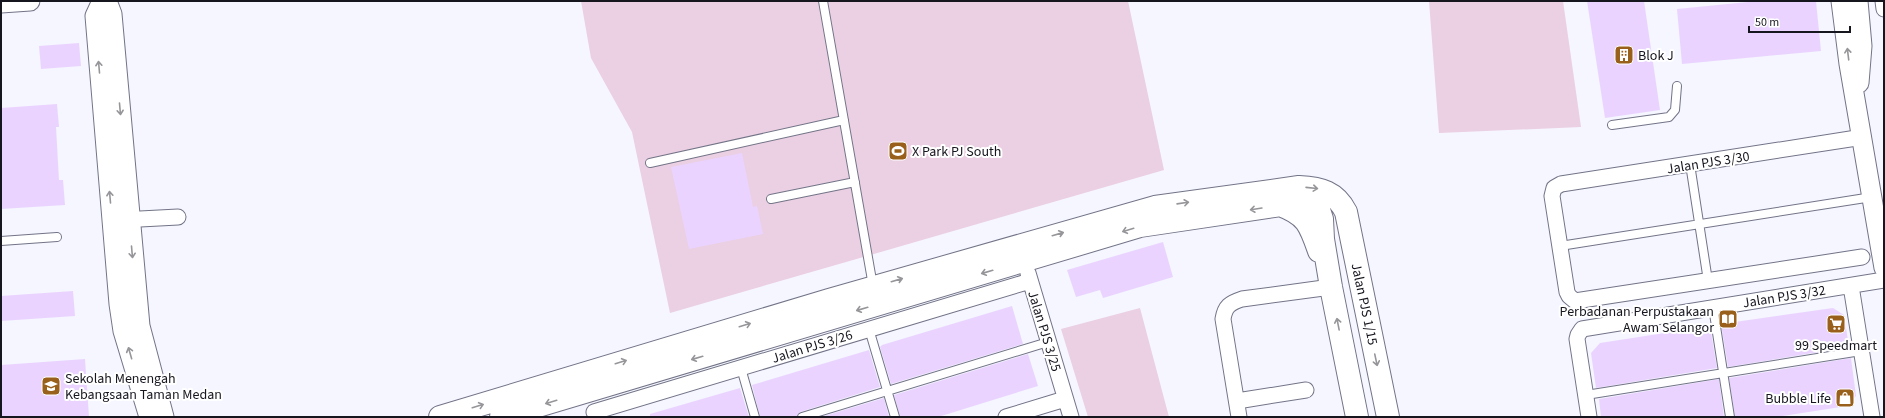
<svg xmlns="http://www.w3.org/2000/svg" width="1885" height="418" viewBox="0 0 1885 418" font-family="'Source Sans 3',sans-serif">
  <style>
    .green { fill: #ebcfe2 }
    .building { fill: #ead4ff }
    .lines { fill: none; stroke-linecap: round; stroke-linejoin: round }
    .service-casing { stroke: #727487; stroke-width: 10 }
    .minor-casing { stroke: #727487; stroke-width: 17 }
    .tertiary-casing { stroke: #727487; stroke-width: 21 }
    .secondary-casing { stroke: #727487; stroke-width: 24 }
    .service { stroke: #fff; stroke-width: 8 }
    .minor { stroke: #fff; stroke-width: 15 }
    .tertiary { stroke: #fff; stroke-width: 19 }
    .secondary { stroke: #fff; stroke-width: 22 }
    .oneway { stroke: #96969a }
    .labels { text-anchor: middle; stroke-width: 4; stroke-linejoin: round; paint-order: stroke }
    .poi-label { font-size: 14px; fill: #16161e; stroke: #fff; text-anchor: start }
    .street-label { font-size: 14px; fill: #16161e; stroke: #fff }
  </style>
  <rect width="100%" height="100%" fill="#f5f6ff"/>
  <path class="green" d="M581 1H1128L1164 170 670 313 632 132 591 58Z
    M1429 1H1563L1581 127 1439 133Z
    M1140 308 1169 417H1088L1061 329Z"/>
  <path class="building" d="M1587 1H1644L1660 110 1605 118Z
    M1758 1H1816L1821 51 1682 64 1677 9Z
    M79 43 81 66 41 69 39 46Z
    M57 104 59 127H56L59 180H63L65 205 1 209V108Z
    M742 153 753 207 757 206 763 234 689 249 671 167Z
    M1163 242 1173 277 1103 298 1100 290 1076 297 1067 270Z
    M73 291 75 316 1 321V296Z
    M1012 306 1023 344 891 384 880 347 882 345Z
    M1833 308 1844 315 1849 347 1728 367 1721 324Z
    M1710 326 1717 368 1596 388 1591 353 1600 343Z
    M869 350 880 387 800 412 797 417H760L752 385Z
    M1028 354 1038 386 938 417H900L894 395Z
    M1851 358 1856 396 1847 406 1776 417H1735L1729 378Z
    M85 359 89 417H1V365Z
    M1719 379 1724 417H1601L1599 399Z
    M740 388 749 417H650V414Z
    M884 398 889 417H821Z"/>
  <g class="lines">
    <g class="service-casing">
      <path id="service" d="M823 1 873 286
        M1612 125 1669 117 1675 110 1677 86
        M650 163 844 120
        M1690 164 1708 281
        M771 199 855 182
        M1 241 57 237
        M1560 246 1872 197
        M1713 307 1730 417
        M869 329 895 417
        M741 368 755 417
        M1586 395 1861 351
        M802 417 1048 342"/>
    </g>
    <g class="minor-casing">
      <path id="minor" d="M1883 1 1884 9
        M121 220 178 217
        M1862 257 1575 301 1569 296 1567 292 1552 196 1554 188 1561 184 1863 137
        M1028 273 1071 417
        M1851 286 1872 417
        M1237 401 1306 390
        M594 412 1030 281
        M1006 417 1065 399
        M1239 417 1223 319C1225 306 1230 303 1242 299L1331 287
        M1589 417 1577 339 1578 335 1582 329 1884 280"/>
    </g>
    <g class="tertiary-casing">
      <path id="tertiary" d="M102 1 95 16 119 304 123 331 149 417
        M107 1 112 14 140 326 164 417
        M1841 1 1849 64 1884 268
        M1858 1 1862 46 1859 83
        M1 3 30 1"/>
    </g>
    <g class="secondary-casing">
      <path id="secondary" d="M1280 205C1307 215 1310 225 1319 251
        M440 417 829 300 1155 207 1299 187C1321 188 1336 192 1346 212L1388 417
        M501 417 1140 226 1295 203 1312 206 1319 210 1322 219 1323 239 1331 287 1357 417"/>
    </g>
    <use href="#service" class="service"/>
    <use href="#minor" class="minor"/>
    <use href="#tertiary" class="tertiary"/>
    <use href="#secondary" class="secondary"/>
  </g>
  <defs><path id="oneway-shaft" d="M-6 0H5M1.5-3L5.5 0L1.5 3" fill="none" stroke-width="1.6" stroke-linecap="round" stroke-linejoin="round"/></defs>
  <g class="oneway">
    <use href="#oneway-shaft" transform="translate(1848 54) rotate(-97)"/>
    <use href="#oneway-shaft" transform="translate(99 67) rotate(-95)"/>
    <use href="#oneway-shaft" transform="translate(120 109) rotate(85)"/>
    <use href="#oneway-shaft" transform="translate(1312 188) rotate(6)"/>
    <use href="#oneway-shaft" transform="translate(110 197) rotate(-95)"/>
    <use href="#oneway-shaft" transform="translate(1183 203) rotate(-8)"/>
    <use href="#oneway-shaft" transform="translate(1256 209) rotate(171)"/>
    <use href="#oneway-shaft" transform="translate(1128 230) rotate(163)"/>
    <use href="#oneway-shaft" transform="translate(1058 234) rotate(-16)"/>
    <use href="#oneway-shaft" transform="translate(132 252) rotate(85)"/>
    <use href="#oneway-shaft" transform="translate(987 272) rotate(164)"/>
    <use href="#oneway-shaft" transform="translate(897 280) rotate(-16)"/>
    <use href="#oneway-shaft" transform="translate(862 309) rotate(164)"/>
    <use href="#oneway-shaft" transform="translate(1338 324) rotate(-101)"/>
    <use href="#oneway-shaft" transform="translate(745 325) rotate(-17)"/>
    <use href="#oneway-shaft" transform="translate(130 353) rotate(-106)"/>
    <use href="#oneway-shaft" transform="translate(697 358) rotate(164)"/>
    <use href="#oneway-shaft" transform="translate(1376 360) rotate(78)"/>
    <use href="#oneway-shaft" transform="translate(621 362) rotate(-17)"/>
    <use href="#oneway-shaft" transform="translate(551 402) rotate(163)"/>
    <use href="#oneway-shaft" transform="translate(478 406) rotate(-17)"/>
  </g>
  <defs>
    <g id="building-square" transform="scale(1)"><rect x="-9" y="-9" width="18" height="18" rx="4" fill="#99601c" stroke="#fff"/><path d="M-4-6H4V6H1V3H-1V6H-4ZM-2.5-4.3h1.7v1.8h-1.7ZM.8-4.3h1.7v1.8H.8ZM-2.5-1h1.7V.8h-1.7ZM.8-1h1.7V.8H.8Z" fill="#fff"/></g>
    <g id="stadium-square" transform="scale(1)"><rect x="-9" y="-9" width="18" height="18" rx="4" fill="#99601c" stroke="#fff"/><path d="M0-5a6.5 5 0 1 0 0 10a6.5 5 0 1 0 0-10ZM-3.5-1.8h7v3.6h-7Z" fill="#fff"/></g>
    <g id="library-square" transform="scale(1)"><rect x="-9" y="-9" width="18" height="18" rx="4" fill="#99601c" stroke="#fff"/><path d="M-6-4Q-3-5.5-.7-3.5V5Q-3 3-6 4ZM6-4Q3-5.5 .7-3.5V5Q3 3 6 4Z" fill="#fff"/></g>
    <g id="supermarket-square" transform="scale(1)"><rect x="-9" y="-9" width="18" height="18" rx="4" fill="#99601c" stroke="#fff"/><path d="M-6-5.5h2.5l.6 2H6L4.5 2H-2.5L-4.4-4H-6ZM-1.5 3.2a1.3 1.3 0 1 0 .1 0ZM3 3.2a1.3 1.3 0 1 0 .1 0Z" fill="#fff"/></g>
    <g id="school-square" transform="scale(1)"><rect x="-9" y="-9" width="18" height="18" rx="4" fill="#99601c" stroke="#fff"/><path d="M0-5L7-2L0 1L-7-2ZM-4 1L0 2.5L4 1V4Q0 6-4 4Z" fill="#fff"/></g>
    <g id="shop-square" transform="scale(1)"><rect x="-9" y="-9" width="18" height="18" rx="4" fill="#99601c" stroke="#fff"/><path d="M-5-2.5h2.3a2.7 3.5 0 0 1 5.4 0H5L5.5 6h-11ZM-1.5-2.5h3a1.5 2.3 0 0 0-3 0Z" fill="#fff"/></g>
  </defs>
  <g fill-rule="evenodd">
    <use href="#building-square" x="1624" y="55"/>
    <use href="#stadium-square" x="898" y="151"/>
    <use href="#library-square" x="1728" y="319"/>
    <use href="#supermarket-square" x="1836" y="324"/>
    <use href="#school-square" x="51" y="386"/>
    <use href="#shop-square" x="1845" y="398"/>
  </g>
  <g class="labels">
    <g class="poi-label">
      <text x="1638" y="60">Blok J</text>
      <text x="912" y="156">X Park PJ South</text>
      <text x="1714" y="316" text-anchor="end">Perbadanan Perpustakaan<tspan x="1714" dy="16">Awam Selangor</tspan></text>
      <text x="1836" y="350" text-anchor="middle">99 Speedmart</text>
      <text x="65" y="383">Sekolah Menengah<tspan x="65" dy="16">Kebangsaan Taman Medan</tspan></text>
      <text x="1831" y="403" text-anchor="end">Bubble Life</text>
    </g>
    <g class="street-label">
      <text transform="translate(1708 162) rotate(-9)" y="5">Jalan PJS 3/30</text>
      <text transform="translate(1784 296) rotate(-9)" y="5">Jalan PJS 3/32</text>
      <text transform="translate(1365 304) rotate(78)" y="5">Jalan PJS 1/15</text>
      <text transform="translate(1045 331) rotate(73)" y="5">Jalan PJS 3/25</text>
      <text transform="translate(812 346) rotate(-17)" y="5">Jalan PJS 3/26</text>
    </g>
  </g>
  <rect width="1885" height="418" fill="none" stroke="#16161e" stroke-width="4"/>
  <path d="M1749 26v6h101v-6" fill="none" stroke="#16161e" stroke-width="2"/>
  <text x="1755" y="26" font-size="12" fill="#16161e" stroke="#ffffff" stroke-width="3" paint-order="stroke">50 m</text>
</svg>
